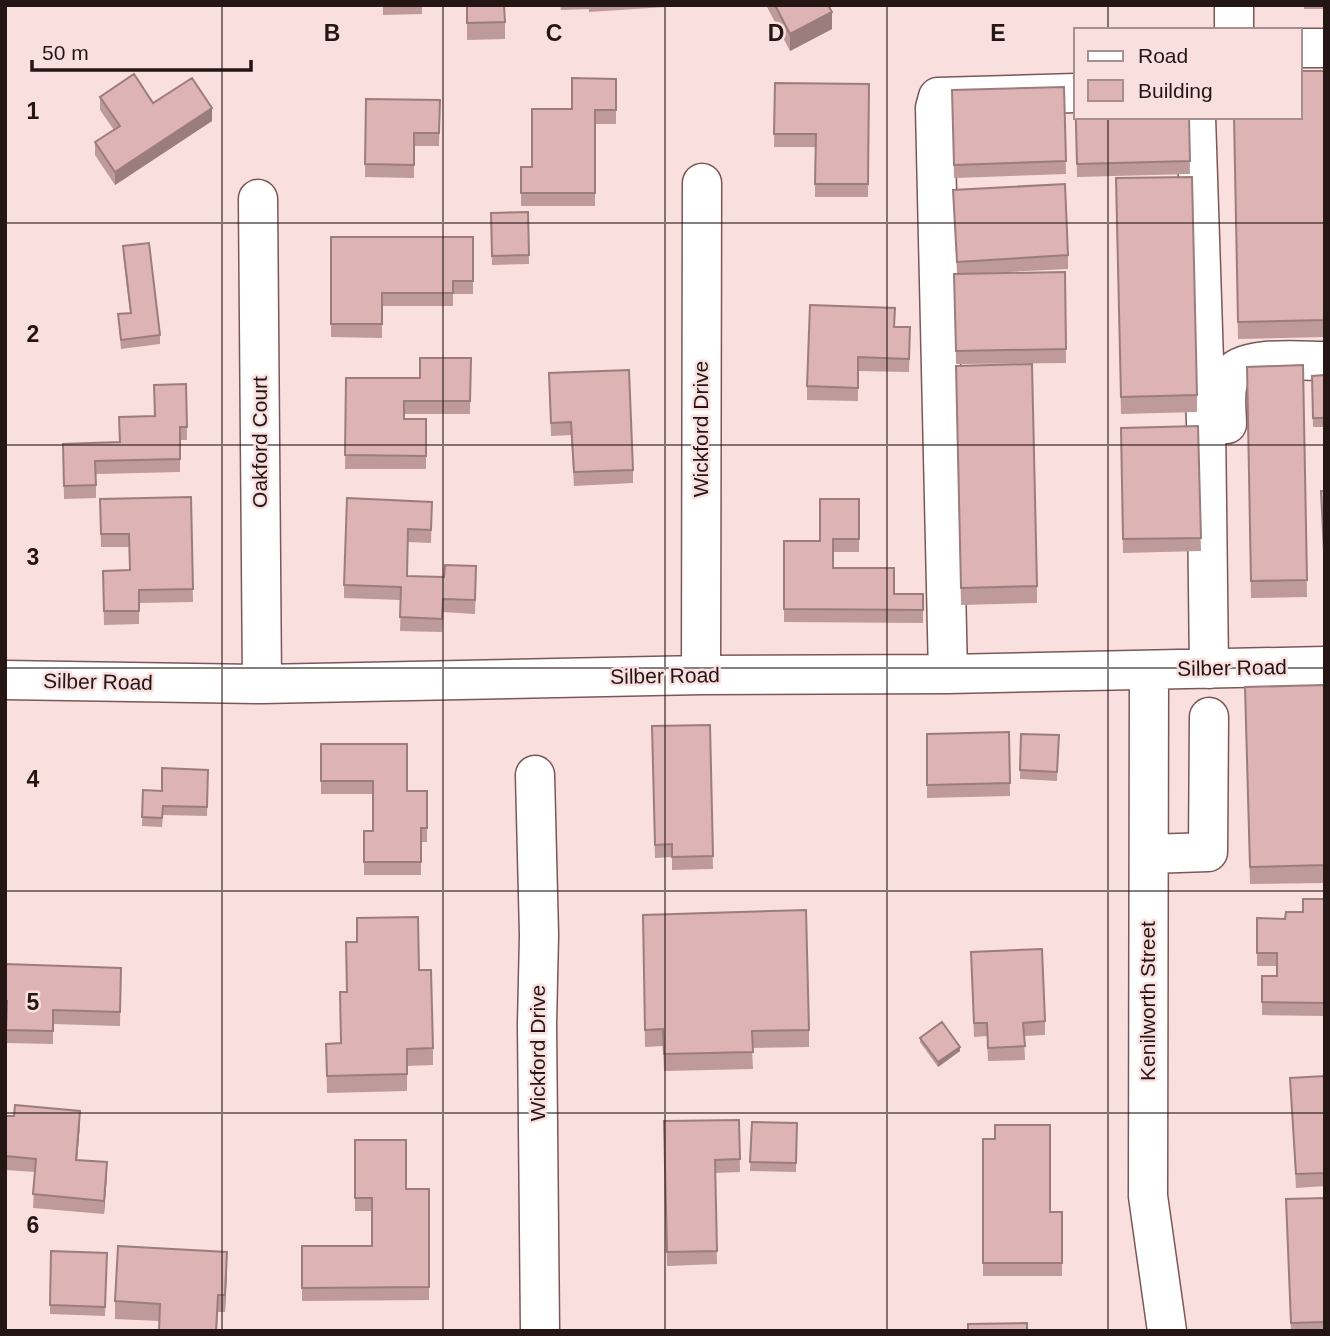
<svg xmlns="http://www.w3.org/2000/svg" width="1330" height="1336" viewBox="0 0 1330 1336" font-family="Arial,sans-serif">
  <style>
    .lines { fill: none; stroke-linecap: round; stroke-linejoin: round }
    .minor-casing { stroke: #7c5757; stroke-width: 41 }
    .minor { stroke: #fff; stroke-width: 38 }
    .wall { fill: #be9a9a }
    .shaded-wall { fill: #9b7d7d }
    .building { fill: #ddb3b3; stroke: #9b7d7d; stroke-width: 2 }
    .grid { fill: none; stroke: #251616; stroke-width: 2; stroke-opacity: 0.55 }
    .labels { text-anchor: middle; stroke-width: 5; stroke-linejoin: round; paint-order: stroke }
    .street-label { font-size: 21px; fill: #251616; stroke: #fadfdf }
    .grid-label { font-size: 23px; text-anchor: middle; font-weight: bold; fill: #251616; stroke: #fadfdf; stroke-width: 5; stroke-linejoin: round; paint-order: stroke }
  </style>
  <rect width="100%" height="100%" fill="#fadfdf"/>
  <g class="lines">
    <g class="minor-casing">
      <path id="minor" d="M1234 5V30
        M1300 48H1325
        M1196 117 1206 422 1209 669
        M258 199 262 684
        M1227 424C1227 410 1223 389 1231 375 1242 355 1303 361 1325 361
        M1149 670 1148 1196 1167 1331
        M948 674 935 108 938 97 1076 93
        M701 675 702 183
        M5 680 262 684 701 675 948 674 1325 666
        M535 775 539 935 537 1024 540 1331
        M1149 854 1208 852 1209 717"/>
    </g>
    <use href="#minor" class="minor"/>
  </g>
  <path class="wall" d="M383 5H422V14L383 15Z
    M467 5 505 22V39L467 40Z
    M560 5H681V6L589 12V9L561 10Z
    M766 5H828L832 29 790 51Z
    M1284 5H1325V9H1304V6Z
    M1325 71V337L1238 339 1234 117Z
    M616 79V124H595V206H521V167H532L572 109Z
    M775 83 869 84 868 197H815V147H774Z
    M1064 87 1066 174 954 178 952 90Z
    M1075 87 1189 117 1190 174 1077 177Z
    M100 97 153 103 212 121 115 185 95 155V142L114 130 100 110Z
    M366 99 440 100 439 146H414V178L365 177Z
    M953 190 1068 255V269L984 273 1065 272 1066 363 956 364 954 274H957Z
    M1116 196 1197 395V412L1121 414Z
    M528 212 529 264 492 265 491 213Z
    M331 237H473V294H453V306H382V338L331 337Z
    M123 246 160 335V344L121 349 118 314 130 313 123 255Z
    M895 327 910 341 909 372 858 371V401L807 400V386Z
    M471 358 470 414H404V419H426V469H345L346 378H420Z
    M1303 365 1307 597 1251 598 1247 367Z
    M549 373 633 470V483L574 486 571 435 551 436Z
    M1325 375V427H1313L1312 376Z
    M956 383 1037 586V603L961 605Z
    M186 384 187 440H180V472L96 474V498L64 499 63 444 120 442 155 416Z
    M1198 426 1201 551 1123 553 1121 428Z
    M191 497 193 602 139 603V624L104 625 103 571 130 570 129 547H101L100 499Z
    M859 499V552H833V568L894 594H923V623L784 622V541H820Z
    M432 502 431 543 408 542 407 576 476 579 475 614 443 612 442 632 400 631 401 600 344 598V585Z
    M1325 685V883L1250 884 1245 704Z
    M710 725 713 869 672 870V857L655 858 652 726Z
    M1009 732 1010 796 927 798V734Z
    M1021 734 1059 735 1057 781 1020 779Z
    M321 744 407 791H427V842H421V875H364V831H373V794H321Z
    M208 770 207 816 163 815 162 827 142 826 143 790 162 791Z
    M1325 899V1016L1262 1015V976H1277V966H1257V918L1285 919 1303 912Z
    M643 915 809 1030V1047L752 1048 753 1069 664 1071 663 1046 645 1047Z
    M971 952 1045 1021V1035L1024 1036 1025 1060 988 1061 987 1036 974 1037Z
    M5 964 121 968 120 1026 53 1024V1044L6 1043Z
    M419 970 433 1048V1065L407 1066V1091L327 1093 326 1044 341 1043 346 992Z
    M920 1038 960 1051 938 1067 920 1042Z
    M1325 1076V1186L1296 1188 1290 1078Z
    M5 1116 80 1124 77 1160 107 1175 104 1214 33 1208 35 1172 5 1170Z
    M739 1120 740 1172 715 1173 717 1264 667 1266 664 1121Z
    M752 1122 797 1123 796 1172 750 1171Z
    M983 1139 1050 1212H1062V1276H983Z
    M355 1140 406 1189H429V1300L302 1301V1246H372V1211H355Z
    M1325 1198V1331H1291L1286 1199Z
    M51 1251 107 1253 105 1316 50 1314Z
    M227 1269 225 1312H218L217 1331H159V1321L115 1319V1301Z"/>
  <path class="shaded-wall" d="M832 12V29L790 51V34Z
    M212 108V121L115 185V172Z
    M960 1047V1051L938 1067V1062Z
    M80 1111V1124L76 1173V1160Z
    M107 1162V1175L104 1214V1201Z
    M227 1252V1269L225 1312V1295Z"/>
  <path class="building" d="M467 5H504L505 22 467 23Z
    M775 5H828L832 12 790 34Z
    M1300 71H1325V320L1238 322 1234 117H1300Z
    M134 74 153 103 192 78 212 108 115 172 95 142 120 126 100 97Z
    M572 78 616 79V110H595V193H521V167H532V109H572Z
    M775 83 869 84 868 184H815L816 134H774Z
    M1064 87 1066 161 954 165 952 90Z
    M1075 87H1076V117H1189L1190 161 1077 164Z
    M366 99 440 100 439 133H414V165L365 164Z
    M1192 177 1197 395 1121 397 1116 178Z
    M1065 184 1068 255 957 262 953 190Z
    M528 212 529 255 492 256 491 213Z
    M331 237H473V281H453V293H382V324H331Z
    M149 243 160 335 121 340 118 314 131 313 123 246Z
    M1065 272 1066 349 956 351 954 274Z
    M810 305 895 308 894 327H910L909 359 858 357V388L807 386Z
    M420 358H471L470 401H404V419H426V456L345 455 346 378H420Z
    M1032 364 1037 586 961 588 956 366Z
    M1303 365 1307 580 1251 581 1247 367Z
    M629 370 633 470 574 472 571 422 551 423 549 373Z
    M1325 375V418H1313L1312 376Z
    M186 384 187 427H180V459L95 461 96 485 64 486 63 444 120 442 119 417 155 416 154 385Z
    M1198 426 1201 538 1123 539 1121 428Z
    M1321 491H1325V551H1324Z
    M191 497 193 589 139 590V611H104L103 571 130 570 129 534H101L100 499Z
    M347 498 432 502 431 530 408 529 407 576 444 577 445 565 476 566 475 600 443 599 442 619 400 617 401 587 344 585Z
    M820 499H859V539H833V568H894V594H923V610L784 609V541H820Z
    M1325 685V865L1250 867 1245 687Z
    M710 725 713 856 672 857V844L655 845 652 726Z
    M1009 732 1010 783 927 785V734Z
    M1021 734 1059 735 1057 772 1020 770Z
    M321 744H407V791H427V828H421V862H364V831H373V781H321Z
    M162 768 208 770 207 807 163 806 162 818 142 817 143 790 162 791Z
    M1303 899H1325V1003L1262 1002V976H1277V953H1257V918L1285 919 1286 912H1303Z
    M806 910 809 1030 752 1031 753 1052 664 1054 663 1029 645 1030 643 915Z
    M418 917 419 970H431L433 1048 407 1049V1074L327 1076 326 1044 341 1043 340 992H347L346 942H357V918Z
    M1042 949 1045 1021 1023 1023 1025 1046 988 1048 987 1023H974L971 952Z
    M5 964 121 968 120 1012 53 1010V1031L6 1030 7 1001H5Z
    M942 1022 960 1047 938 1062 920 1038Z
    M1325 1076V1173L1296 1174 1290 1078Z
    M15 1105 80 1111 76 1160 107 1162 104 1201 33 1194 36 1159 5 1156V1116H14Z
    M739 1120 740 1159 715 1160 717 1251 667 1252 664 1121Z
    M752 1122 797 1123 796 1163 750 1162Z
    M995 1125H1050V1212H1062V1263H983V1139H995Z
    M355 1140H406V1189H429V1287L302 1288V1246H372V1198H355Z
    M1325 1198V1322L1291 1323 1286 1199Z
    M118 1246 227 1252 225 1295H218L216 1331H159L160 1304 115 1301Z
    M51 1251 107 1253 105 1307 50 1305Z
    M1027 1323V1331H968V1324Z"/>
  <path class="grid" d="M222 5V1331M443 5V1331M665 5V1331M887 5V1331M1108 5V30M1108 117V1331M5 223H1325M5 445H1325M5 668H1325M5 891H1325M5 1113H1325"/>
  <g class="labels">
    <g class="street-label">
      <text transform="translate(701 429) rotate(-90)" y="7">Wickford Drive</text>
      <text transform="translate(260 442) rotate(-90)" y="7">Oakford Court</text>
      <text transform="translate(1232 668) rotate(-1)" y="7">Silber Road</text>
      <text transform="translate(665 676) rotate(-1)" y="7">Silber Road</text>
      <text transform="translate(98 682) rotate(1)" y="7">Silber Road</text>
      <text transform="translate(1148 1001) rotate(-90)" y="7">Kenilworth Street</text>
      <text transform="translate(538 1053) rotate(-90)" y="7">Wickford Drive</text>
    </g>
  </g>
  <g class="grid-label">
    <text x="332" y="41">B</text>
    <text x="554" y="41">C</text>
    <text x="776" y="41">D</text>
    <text x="998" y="41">E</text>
    <text x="33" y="119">1</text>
    <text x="33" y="342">2</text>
    <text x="33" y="565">3</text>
    <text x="33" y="787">4</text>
    <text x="33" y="1010">5</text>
    <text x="33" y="1233">6</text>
  </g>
  <rect width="1330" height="1336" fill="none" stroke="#251616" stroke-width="14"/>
  <rect x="1074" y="28" width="228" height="91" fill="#fadfdf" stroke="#a58f8f" stroke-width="2"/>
  <rect x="1088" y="51" width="35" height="10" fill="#ffffff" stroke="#a58f8f" stroke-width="2"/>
  <text x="1138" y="63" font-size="21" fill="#251616">Road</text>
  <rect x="1088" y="80" width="35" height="21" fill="#ddb3b3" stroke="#a58f8f" stroke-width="2"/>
  <text x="1138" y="98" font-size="21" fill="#251616">Building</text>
  <path d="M32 60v10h219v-10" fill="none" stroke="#251616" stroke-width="3.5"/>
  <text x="42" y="60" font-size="21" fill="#251616" stroke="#fadfdf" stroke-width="5" paint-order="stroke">50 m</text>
</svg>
